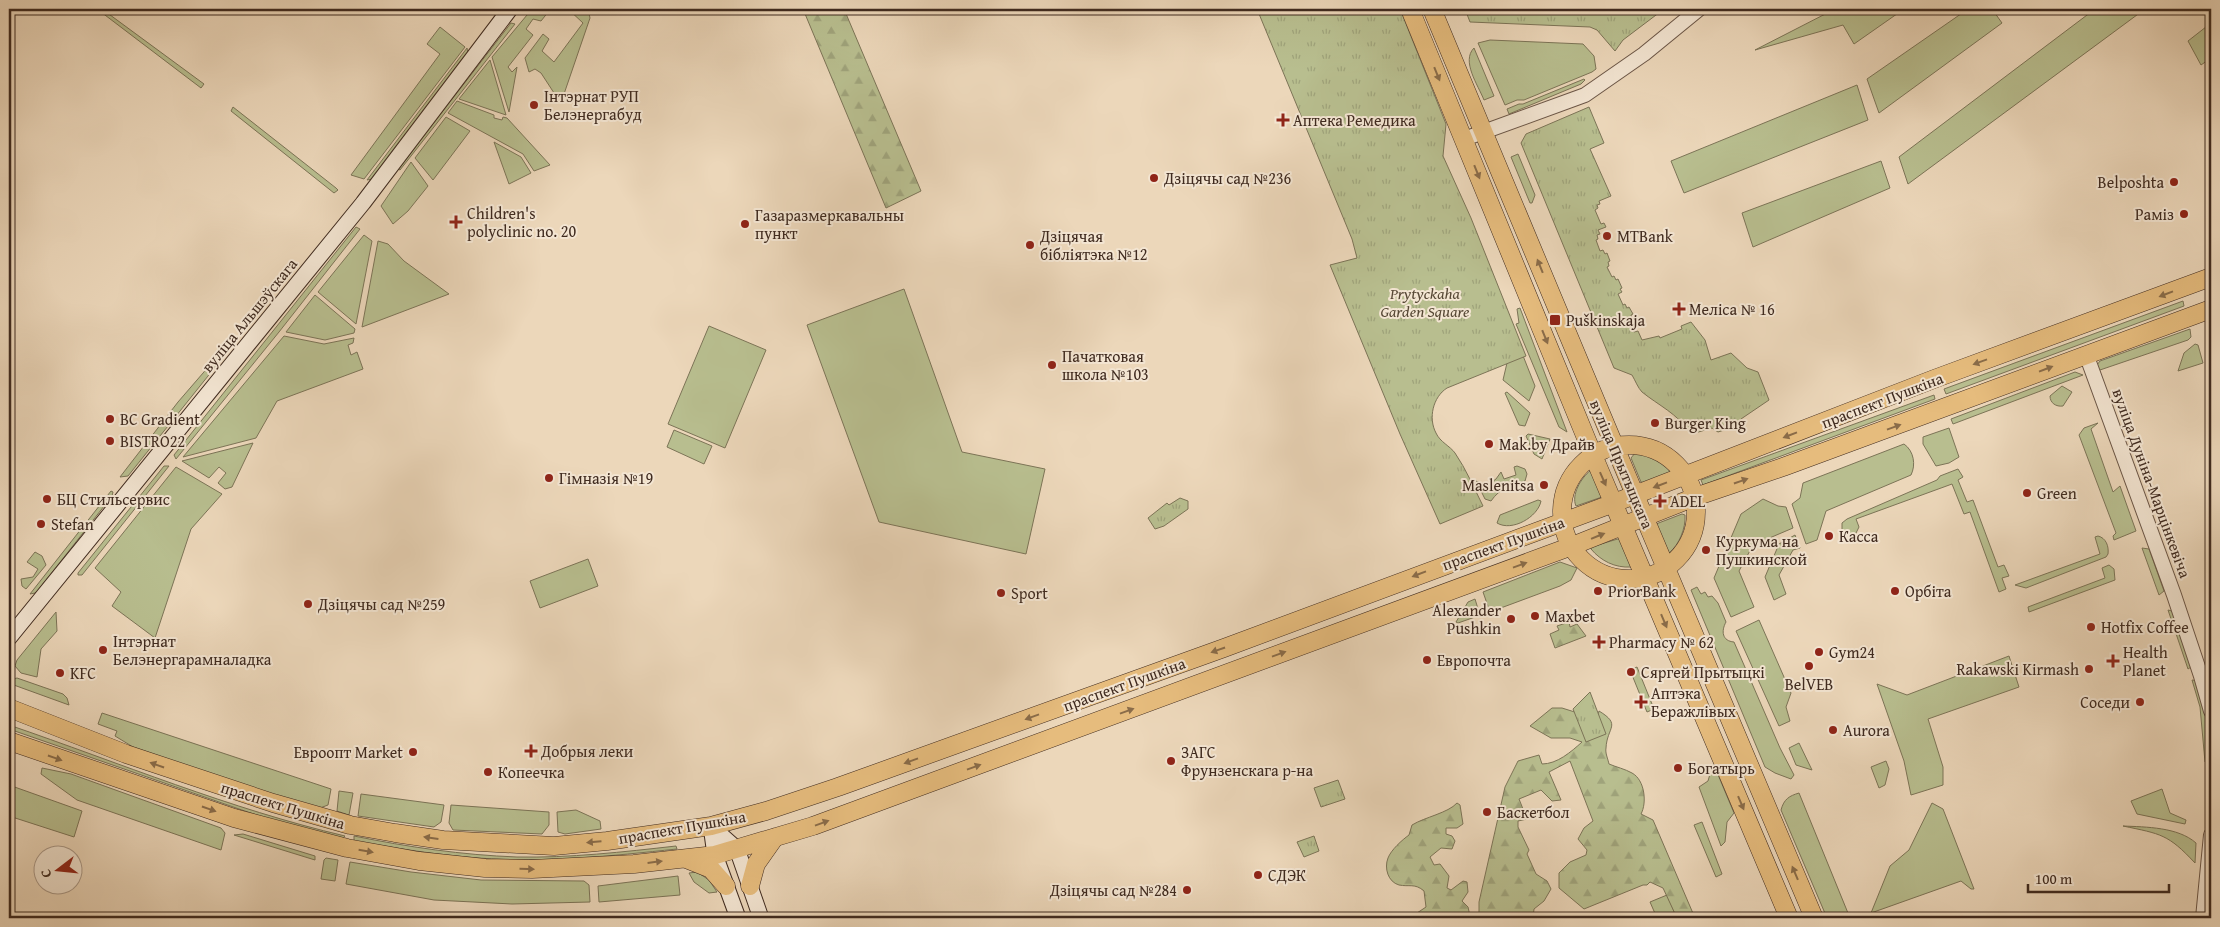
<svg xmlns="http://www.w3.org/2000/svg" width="2220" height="927" viewBox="0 0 2220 927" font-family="'Gentium Book Plus',serif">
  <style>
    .green { fill: #b8be8f; stroke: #7c7457 }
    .forest { fill: url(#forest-firs); stroke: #7c7457 }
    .park { fill: url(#park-tufts); stroke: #7c7457 }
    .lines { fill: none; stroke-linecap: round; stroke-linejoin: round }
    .tertiary-casing { stroke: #6a5546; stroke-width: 16 }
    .secondary-casing { stroke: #3f2a1f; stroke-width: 17 }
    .primary-casing { stroke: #3f2a1f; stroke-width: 19 }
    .tertiary { stroke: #f3e5d2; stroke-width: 14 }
    .secondary { stroke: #f3e5d2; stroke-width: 15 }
    .primary { stroke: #e6bc7d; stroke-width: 18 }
    .oneway { fill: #8a6c49 }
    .poi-dot { fill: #8f2418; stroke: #f3e5d2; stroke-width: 2 }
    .labels { text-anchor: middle; stroke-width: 4; stroke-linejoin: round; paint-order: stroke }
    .poi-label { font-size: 16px; fill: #3f2a1f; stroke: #f3e5d2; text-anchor: start }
    .park-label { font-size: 16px; font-style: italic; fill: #574835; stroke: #f3e5d2 }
    .street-label { font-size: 16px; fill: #3f2a1f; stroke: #f3e5d2 }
  </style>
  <defs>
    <pattern id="forest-firs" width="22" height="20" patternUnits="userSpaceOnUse" patternTransform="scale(1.25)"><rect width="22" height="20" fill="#b8be8f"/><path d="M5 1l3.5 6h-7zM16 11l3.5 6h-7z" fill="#9fa37b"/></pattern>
    <pattern id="park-tufts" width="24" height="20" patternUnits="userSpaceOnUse" patternTransform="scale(1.25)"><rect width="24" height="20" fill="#b8be8f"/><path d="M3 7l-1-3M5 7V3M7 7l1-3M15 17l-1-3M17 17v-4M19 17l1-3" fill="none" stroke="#9fa37b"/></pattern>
  </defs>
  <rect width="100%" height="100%" fill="#ecd7ba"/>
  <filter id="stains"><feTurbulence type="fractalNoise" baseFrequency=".004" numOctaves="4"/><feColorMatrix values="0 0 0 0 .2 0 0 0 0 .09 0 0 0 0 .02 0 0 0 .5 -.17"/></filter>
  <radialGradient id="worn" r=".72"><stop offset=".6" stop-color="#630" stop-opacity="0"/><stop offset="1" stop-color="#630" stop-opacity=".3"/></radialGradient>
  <path class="green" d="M97 9H102L204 84 201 88Z
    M532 9H546L549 11 541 21 533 19 526 29 533 35 508 67 512 72 517 67 509 112 492 57Z
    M568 9H588L590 18 564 94 556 96 541 73 535 69 529 72 525 58 543 34 549 39 542 51 554 62 583 23Z
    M1835 9H1904L1854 44 1843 25 1755 50Z
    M1968 9H1992L2002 23 1879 113 1867 79Z
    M2095 9H2145L1908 184 1899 157Z
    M511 23 515 24 400 170 398 169Z
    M2211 23V58L2201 65 2188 41Z
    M440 27 465 47 364 179 351 175 440 54 427 44Z
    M1490 40 1583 44 1594 56 1596 69 1592 72 1524 100H1517L1505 105 1478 43Z
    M467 48 468 54 372 179 367 180Z
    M1474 48 1494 96 1484 100C1478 85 1461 61 1474 48Z
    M490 60 506 115 459 99Z
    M1584 79 1585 80 1581 84 1509 114 1507 109 1519 104H1523Z
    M1857 85 1868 120 1684 193 1671 161Z
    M457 101 494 115V118L502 120 503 117 507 118 550 165 534 171 523 154 448 113Z
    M233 107 336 188 338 190 334 193 231 111Z
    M446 117 470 131 433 180 415 158Z
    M494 142 521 157 531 173 509 184Z
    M1518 154 1535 195 1532 203H1530L1511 157Z
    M1881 161 1890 188 1753 247 1742 213Z
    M411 162 428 186 408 211 393 224 381 206Z
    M356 227 360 229 279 332 176 459 174 455Z
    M364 235 372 241 356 324 318 292Z
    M378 241 388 244 404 261 449 294 362 327Z
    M904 289 962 452 1045 469 1026 554 879 522 807 325Z
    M315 295 355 329 354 333 325 340 286 332Z
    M2183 301 2184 306 1946 394 1944 389Z
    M1520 308 1567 432 1559 427 1516 324 1519 323 1517 309Z
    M709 326 766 350 725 448 668 424Z
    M2190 329 2191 337 2188 340 2097 371V365L2100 361Z
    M1514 333 1535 386 1529 401 1503 380Z
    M284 336 324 344 354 338 353 343 348 345 351 355 357 352 363 369 277 401 256 438 183 457Z
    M2195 344 2198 345 2203 363 2178 371 2184 353Z
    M216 358 220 361 128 476 120 477 178 402Z
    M2075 372 2083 375 1953 424 1951 419Z
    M2062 386 2072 392 2063 406C2056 407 2050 403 2050 396Z
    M1507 392 1530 413 1525 426 1519 425 1505 393Z
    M1934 395 1935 399 1703 485 1701 480Z
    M2098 423 2091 429 2113 492 2120 486 2136 531 2114 540 2113 536 2116 533 2079 435 2084 428Z
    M1949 428 1959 457 1949 463 1936 466 1923 444V437Z
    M674 430 712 446 704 464 667 447Z
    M1528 434 1550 439 1542 459 1534 454 1526 436Z
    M253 443 232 487 225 489 218 483 226 473 219 467 209 478 182 461Z
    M1904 444C1914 451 1916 465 1911 475L1826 511 1817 540 1806 544 1792 504 1800 498 1803 483Z
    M1635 453C1647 455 1664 460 1670 472L1645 483 1641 482 1631 458Z
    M164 466H169L82 575H78V573Z
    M1517 466 1525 469 1527 474 1525 481C1510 486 1500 488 1491 501L1485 499 1476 481 1488 485 1496 479 1501 472 1504 479 1516 475 1514 467Z
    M176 467 222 494 191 529 155 638 112 606 121 592 95 568Z
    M1958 469 1963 477 1958 480 1967 502 1973 500 1998 567 2004 565 2009 576 2002 578 2006 589 1999 592 1970 512 1964 514 1952 484 1856 519 1859 527 1855 535H1846L1842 531V523L1847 519 1937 480 1940 476Z
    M1590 471 1592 472 1602 497 1576 506C1571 495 1581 478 1590 471Z
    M111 491 113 492 112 496 39 589 35 593 30 594Z
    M1763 499 1778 506 1786 507 1793 528 1753 545 1739 571 1754 607 1731 617 1714 578 1741 514Z
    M1538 500 1541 501C1538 517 1512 532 1497 523L1500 515Z
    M1682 514 1685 515C1686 528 1679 545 1669 553L1656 524Z
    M1795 535 1800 548 1793 550 1779 575 1786 594 1774 600 1765 577 1779 544Z
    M2098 536C2106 538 2109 546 2108 554L2106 557 2026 588 2015 585 2100 554 2095 537Z
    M1621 538 1631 567C1615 568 1601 561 1591 549V547Z
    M2142 548 2149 549 2164 591 2159 595Z
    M35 552 42 556 46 565 26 589 22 586 21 579 33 577 38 569 27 562Z
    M588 559 598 586 540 608 530 581Z
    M1560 562 1577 568 1571 580 1560 586 1490 612 1483 592Z
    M2109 565 2114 569 2115 580 2029 612 2028 607 2105 578 2102 568Z
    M1697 587 1701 594 1705 592 1708 597 1712 596 1718 603 1726 622C1721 631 1722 641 1734 642L1780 748 1794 775 1791 779 1775 773 1765 767 1691 590Z
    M1475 599 1479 612 1478 616 1458 623 1456 622 1468 602Z
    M2168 610 2172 611 2191 667 2188 669Z
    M56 612 57 631 41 649 37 677 21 673 15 666 17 660Z
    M1759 620 1791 693 1786 707 1790 721 1779 726 1736 631Z
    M2009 656 2019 687 1928 719 1943 767V785L1911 795 1904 761 1877 684 1907 695Z
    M1637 667 1654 709 1647 712 1630 670Z
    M17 678 63 694 67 698 69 705 11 684 13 679Z
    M2192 680 2200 681 2208 714 2211 760 2205 762 2200 707Z
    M102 713 331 789 328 805 320 808 265 793 133 747 115 736 117 731 98 724Z
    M9 725C120 763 230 809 345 836L343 838 283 824 242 810 9 729Z
    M1799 743 1812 770 1796 765 1789 748Z
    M1886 761 1889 769 1885 785 1879 788 1871 767Z
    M42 768 71 774 221 828 225 833 221 850 77 800 41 774Z
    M1716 770 1734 813 1727 822 1725 842 1721 846 1699 787 1708 781 1710 774Z
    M9 785 82 811 74 837 9 816Z
    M2162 789 2170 813 2186 820 2185 824 2137 814 2131 801Z
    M339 791 353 793 349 815 337 811Z
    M1799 793 1850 918H1827L1781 810C1784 799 1789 796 1799 793Z
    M361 794 444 805 441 822 434 827 358 816Z
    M1932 803 1943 809 1974 889H1971L1961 881 1871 913 1890 866 1909 850Z
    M451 805 549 812V825L542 834 453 830 449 823Z
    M576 810 600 821 601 829 565 834 558 832 557 812Z
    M1702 822 1722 874 1716 877 1694 825Z
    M2123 826C2146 827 2178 827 2196 843L2195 863C2168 834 2161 834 2123 826Z
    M243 834 315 856V860L234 835Z
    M354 836C408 847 462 855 517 857 570 858 623 852 676 846L677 849C611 856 545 863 479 858 437 855 395 848 354 841Z
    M326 858 338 860 335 881 321 879 324 860Z
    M350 862 411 872 481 880 584 881 589 885 590 902 512 904 434 900 346 884Z
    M697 872 709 880 717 892 709 893 694 882 689 873Z
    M678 876 680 895 599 902 598 886Z
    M1667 895 1677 918H1657L1650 902Z"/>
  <path class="forest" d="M803 9H844L921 191 886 208Z
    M1569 622 1570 627 1577 624 1586 636 1555 648 1550 634 1559 630 1557 626Z
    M1552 708H1562L1597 719 1599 711C1622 725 1607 727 1606 748 1605 753 1608 759 1609 764 1616 767 1625 769 1632 773 1645 780 1647 803 1641 814L1653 820 1695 918H1677L1663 888 1650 882 1647 885H1643L1584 909 1559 888V873L1570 862 1586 855 1587 850 1578 839 1584 828 1593 821 1570 761 1549 772 1561 800 1552 801 1541 790 1519 799 1527 819 1518 821V827L1529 850 1527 854 1536 874 1547 881 1551 889 1544 901 1534 909 1533 918H1479V902L1505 787 1518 761 1539 755 1542 764C1557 764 1571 752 1582 742L1570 738H1551L1530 726Z
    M1457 803 1460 805 1463 824 1457 828H1446V834L1452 836 1455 841 1452 849 1441 848 1430 857 1434 865 1440 864 1449 876 1447 888 1451 890 1463 881 1467 882 1468 892 1462 901 1468 907 1470 916 1468 918H1394L1417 913 1426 907 1424 891C1415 883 1409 887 1399 885 1388 882 1384 868 1388 858 1391 850 1402 840 1409 835L1412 825C1425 817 1448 813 1457 803Z"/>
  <path class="park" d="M1257 9H1400L1446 124 1443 156 1471 218 1526 356 1447 388C1433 397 1428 418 1436 433 1440 442 1450 446 1455 453 1466 469 1474 488 1483 506L1440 524 1400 434 1330 265 1357 258 1352 239Z
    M1465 9H1664L1623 40 1615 51 1597 30 1590 27 1470 22Z
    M1589 107 1604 143 1590 149 1611 196 1599 201 1600 204 1597 205 1598 208 1595 210 1601 224 1604 223 1606 227 1598 230 1600 234 1597 235 1598 239 1596 240 1600 251 1603 250 1605 254 1607 253 1610 261 1608 262 1609 266 1607 267 1612 277 1614 276 1616 280 1618 279 1622 288 1620 289 1622 292 1618 294 1623 305 1625 304 1627 308 1629 307 1633 314 1631 315 1632 319 1629 321 1634 332 1638 331 1642 340 1659 336 1660 338 1682 329 1681 326 1691 322 1705 340 1711 360 1731 353 1747 368 1758 372 1769 400 1741 419 1740 425 1718 432 1712 428 1695 433 1689 432C1678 414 1658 405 1642 392 1638 388 1635 380 1632 375L1614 368 1521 143 1526 134Z
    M1180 498 1188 501V509L1164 526 1155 529 1148 518 1167 503 1169 505Z
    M1590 692 1606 734 1586 742 1573 709Z
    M1338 780 1345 799 1321 807 1314 788Z
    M1314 836 1319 851 1304 857 1297 842Z"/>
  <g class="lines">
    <g class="tertiary-casing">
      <path id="tertiary" d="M1464 139 1585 95 1644 54 1699 9
        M2086 354 2174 595 2201 676 2211 711
        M2203 918 2211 835"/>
    </g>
    <g class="secondary-casing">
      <path id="secondary" d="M9 638 363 203 510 9
        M711 826 737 849 761 918
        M711 826 715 855 738 918"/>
    </g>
    <g class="primary-casing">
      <path id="primary" d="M1410 9 1593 455 1789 918
        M1432 9 1635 495 1814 918
        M1562 512a67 67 0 1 1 134 0a67 67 0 1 1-134 0Z
        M9 708 126 754 273 803 350 825 395 833 443 840 554 846 607 841 711 826 766 811 838 787 1224 648 1614 503 1934 379 2211 277
        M9 741 234 818 347 848 419 861 485 868 532 869 634 864 715 855 813 826 1572 546 1695 497 1783 467 2211 309
        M686 859 711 869 726 886
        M750 886 756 864 775 837"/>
    </g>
    <use href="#tertiary" class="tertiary"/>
    <use href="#secondary" class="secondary"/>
    <use href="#primary" class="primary"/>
  </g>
  <defs><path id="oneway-solid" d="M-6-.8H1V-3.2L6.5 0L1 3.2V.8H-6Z" transform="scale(1.25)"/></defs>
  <g class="oneway">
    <use href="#oneway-solid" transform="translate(1437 74) rotate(68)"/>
    <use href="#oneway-solid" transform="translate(1477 172) rotate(68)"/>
    <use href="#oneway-solid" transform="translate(1540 266) rotate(-112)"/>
    <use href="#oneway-solid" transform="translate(2166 294) rotate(159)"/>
    <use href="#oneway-solid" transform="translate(1545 337) rotate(68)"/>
    <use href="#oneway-solid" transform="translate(1980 362) rotate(160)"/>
    <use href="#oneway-solid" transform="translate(2046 369) rotate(-21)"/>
    <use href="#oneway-solid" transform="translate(1894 427) rotate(-20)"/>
    <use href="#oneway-solid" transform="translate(1790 435) rotate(159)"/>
    <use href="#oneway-solid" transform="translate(1603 479) rotate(66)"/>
    <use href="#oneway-solid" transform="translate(1741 481) rotate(-19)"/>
    <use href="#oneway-solid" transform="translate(1660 485) rotate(159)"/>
    <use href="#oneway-solid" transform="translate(1598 536) rotate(-22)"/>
    <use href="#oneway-solid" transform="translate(1520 565) rotate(-20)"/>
    <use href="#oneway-solid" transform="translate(1419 574) rotate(159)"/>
    <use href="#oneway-solid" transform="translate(1664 621) rotate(67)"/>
    <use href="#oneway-solid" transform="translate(1218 650) rotate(161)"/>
    <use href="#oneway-solid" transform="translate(1279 654) rotate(-20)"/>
    <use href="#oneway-solid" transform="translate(1127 711) rotate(-20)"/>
    <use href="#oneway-solid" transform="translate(1032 717) rotate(160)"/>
    <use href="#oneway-solid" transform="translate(55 758) rotate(19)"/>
    <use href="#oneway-solid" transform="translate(911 761) rotate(160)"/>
    <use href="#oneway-solid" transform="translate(157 765) rotate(-161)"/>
    <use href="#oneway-solid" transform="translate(974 767) rotate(-20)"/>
    <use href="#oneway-solid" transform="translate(1741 803) rotate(67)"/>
    <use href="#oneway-solid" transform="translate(209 809) rotate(19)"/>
    <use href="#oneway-solid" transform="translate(822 823) rotate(-20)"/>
    <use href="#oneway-solid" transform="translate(431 838) rotate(-172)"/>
    <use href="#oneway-solid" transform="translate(594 842) rotate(175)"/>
    <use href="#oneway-solid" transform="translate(366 851) rotate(10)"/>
    <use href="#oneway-solid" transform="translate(655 862) rotate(-7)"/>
    <use href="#oneway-solid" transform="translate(527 869) rotate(1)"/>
    <use href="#oneway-solid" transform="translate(1795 873) rotate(-113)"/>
  </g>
  <g class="poi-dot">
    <circle cx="534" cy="105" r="5"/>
    <path d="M1280.5 112.5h5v5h5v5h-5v5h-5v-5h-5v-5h5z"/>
    <circle cx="1154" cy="178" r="5"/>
    <circle cx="2174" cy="182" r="5"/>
    <circle cx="2184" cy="214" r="5"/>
    <path d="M453.5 214.5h5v5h5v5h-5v5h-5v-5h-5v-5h5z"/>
    <circle cx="745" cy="224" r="5"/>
    <circle cx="1607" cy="236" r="5"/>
    <circle cx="1030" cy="245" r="5"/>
    <path d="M1676.5 301.5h5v5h5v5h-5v5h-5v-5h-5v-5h5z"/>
    <rect x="1549" y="314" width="12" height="12" rx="2.5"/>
    <circle cx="1052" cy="365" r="5"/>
    <circle cx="110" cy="419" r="5"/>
    <circle cx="1655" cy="423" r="5"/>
    <circle cx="110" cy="441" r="5"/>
    <circle cx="1489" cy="444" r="5"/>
    <circle cx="549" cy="478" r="5"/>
    <circle cx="1544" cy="485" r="5"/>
    <circle cx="2027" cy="493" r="5"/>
    <circle cx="47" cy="499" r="5"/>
    <path d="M1657.5 493.5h5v5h5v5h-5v5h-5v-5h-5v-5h5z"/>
    <circle cx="41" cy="524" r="5"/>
    <circle cx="1829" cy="536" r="5"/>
    <circle cx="1706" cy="550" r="5"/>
    <circle cx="1598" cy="591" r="5"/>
    <circle cx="1895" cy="591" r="5"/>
    <circle cx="1001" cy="593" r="5"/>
    <circle cx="308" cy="604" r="5"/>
    <circle cx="1535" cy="616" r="5"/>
    <circle cx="1511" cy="619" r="5"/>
    <circle cx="2091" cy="627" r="5"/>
    <path d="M1596.5 634.5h5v5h5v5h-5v5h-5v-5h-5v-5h5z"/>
    <circle cx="103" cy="650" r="5"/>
    <circle cx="1819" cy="652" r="5"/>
    <circle cx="1427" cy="660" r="5"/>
    <path d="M2110.5 653.5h5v5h5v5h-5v5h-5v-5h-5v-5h5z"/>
    <circle cx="1809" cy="666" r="5"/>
    <circle cx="2089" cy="669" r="5"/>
    <circle cx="1631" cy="672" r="5"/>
    <circle cx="60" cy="673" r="5"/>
    <path d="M1638.5 694.5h5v5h5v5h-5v5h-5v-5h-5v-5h5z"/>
    <circle cx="2140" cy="702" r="5"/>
    <circle cx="1833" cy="730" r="5"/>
    <path d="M528.5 743.5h5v5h5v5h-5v5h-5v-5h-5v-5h5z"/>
    <circle cx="413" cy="752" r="5"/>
    <circle cx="1171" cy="761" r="5"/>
    <circle cx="1678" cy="768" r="5"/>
    <circle cx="488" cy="772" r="5"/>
    <circle cx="1487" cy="812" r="5"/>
    <circle cx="1258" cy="875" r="5"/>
    <circle cx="1187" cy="890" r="5"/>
  </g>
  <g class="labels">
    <g class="poi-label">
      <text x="544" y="102">Інтэрнат РУП<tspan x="544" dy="18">Белэнергабуд</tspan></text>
      <text x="1293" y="126">Аптека Ремедика</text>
      <text x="1164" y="184">Дзіцячы сад №236</text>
      <text x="2164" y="188" text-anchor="end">Belposhta</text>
      <text x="467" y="219">Children's<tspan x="467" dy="18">polyclinic no. 20</tspan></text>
      <text x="2174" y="220" text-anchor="end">Рамiз</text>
      <text x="755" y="221">Газаразмеркавальны<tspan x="755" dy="18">пункт</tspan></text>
      <text x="1040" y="242">Дзіцячая<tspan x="1040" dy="18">бібліятэка №12</tspan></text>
      <text x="1617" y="242">MTBank</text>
      <text x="1689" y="315">Меліса № 16</text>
      <text x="1566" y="326">Puškinskaja</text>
      <text x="1062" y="362">Пачатковая<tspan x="1062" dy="18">школа №103</tspan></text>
      <text x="120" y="425">BC Gradient</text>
      <text x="1665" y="429">Burger King</text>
      <text x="120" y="447">BISTRO22</text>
      <text x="1499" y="450">Маk.by Драйв</text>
      <text x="559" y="484">Гімназія №19</text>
      <text x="1534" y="491" text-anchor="end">Maslenitsa</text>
      <text x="2037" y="499">Green</text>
      <text x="57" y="505">БЦ Стильсервис</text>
      <text x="1670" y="507">ADEL</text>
      <text x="51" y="530">Stefan</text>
      <text x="1839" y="542">Касса</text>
      <text x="1716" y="547">Куркума на<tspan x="1716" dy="18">Пушкинской</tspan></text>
      <text x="1608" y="597">PriorBank</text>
      <text x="1905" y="597">Oрбіта</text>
      <text x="1011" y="599">Sport</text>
      <text x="318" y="610">Дзіцячы сад №259</text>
      <text x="1501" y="616" text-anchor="end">Alexander<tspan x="1501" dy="18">Pushkin</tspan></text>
      <text x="1545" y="622">Maxbet</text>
      <text x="2101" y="633">Hotfix Coffee</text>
      <text x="113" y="647">Інтэрнат<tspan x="113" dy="18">Белэнергарамналадка</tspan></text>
      <text x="1609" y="648">Pharmacy № 62</text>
      <text x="1829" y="658">Gym24</text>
      <text x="2123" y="658">Health<tspan x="2123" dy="18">Planet</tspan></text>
      <text x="1437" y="666">Европочта</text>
      <text x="2079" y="675" text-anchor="end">Rakawski Kirmash</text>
      <text x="1641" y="678">Сяргей Прытыцкі</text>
      <text x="70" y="679">KFC</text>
      <text x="1809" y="690" text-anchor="middle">BelVEB</text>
      <text x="1651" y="699">Аптэка<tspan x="1651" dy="18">Беражлівых</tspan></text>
      <text x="2130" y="708" text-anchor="end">Соседи</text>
      <text x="1843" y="736">Aurora</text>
      <text x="541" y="757">Добрыя леки</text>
      <text x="403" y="758" text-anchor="end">Евроопт Market</text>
      <text x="1181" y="758">ЗАГС<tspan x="1181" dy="18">Фрунзенскага р-на</tspan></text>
      <text x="1688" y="774">Богатырь</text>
      <text x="498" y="778">Копеечка</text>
      <text x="1497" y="818">Баскетбол</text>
      <text x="1268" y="881">СДЭК</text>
      <text x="1177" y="896" text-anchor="end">Дзіцячы сад №284</text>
    </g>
    <g class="park-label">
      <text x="1425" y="299">Prytyckaha<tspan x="1425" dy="18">Garden Square</tspan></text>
    </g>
    <g class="street-label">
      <text transform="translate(249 315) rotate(-51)" y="6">вуліца Альшэўскага</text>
      <text transform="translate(1882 400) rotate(-21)" y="6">праспект Пушкіна</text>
      <text transform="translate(1622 464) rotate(67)" y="6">вуліца Прытыцкага</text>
      <text transform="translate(2152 483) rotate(70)" y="6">вуліца Дуніна-Марцінкевіча</text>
      <text transform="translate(1503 543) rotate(-20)" y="6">праспект Пушкіна</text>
      <text transform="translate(1124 684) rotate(-20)" y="6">праспект Пушкіна</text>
      <text transform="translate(283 805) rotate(17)" y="6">праспект Пушкіна</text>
      <text transform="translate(682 827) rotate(-10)" y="6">праспект Пушкіна</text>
    </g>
  </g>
  <rect width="2220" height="927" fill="none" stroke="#ecd7ba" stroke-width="30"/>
  <rect x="10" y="10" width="2200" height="907" fill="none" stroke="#3f2a1f" stroke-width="2.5"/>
  <rect x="15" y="15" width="2190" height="897" fill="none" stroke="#3f2a1f"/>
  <g transform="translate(58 870) rotate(254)"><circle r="24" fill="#f3e5d2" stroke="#ab9a8a"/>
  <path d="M0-4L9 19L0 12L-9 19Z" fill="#8f2418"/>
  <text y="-8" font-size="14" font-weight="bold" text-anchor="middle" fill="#3f2a1f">С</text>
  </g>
  <path d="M2028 884v8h141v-8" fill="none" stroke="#3f2a1f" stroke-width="2.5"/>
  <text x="2035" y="884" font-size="15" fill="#3f2a1f" stroke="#f3e5d2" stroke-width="4" paint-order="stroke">100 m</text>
  <rect width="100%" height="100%" filter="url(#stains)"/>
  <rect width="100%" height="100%" fill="url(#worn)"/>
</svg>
